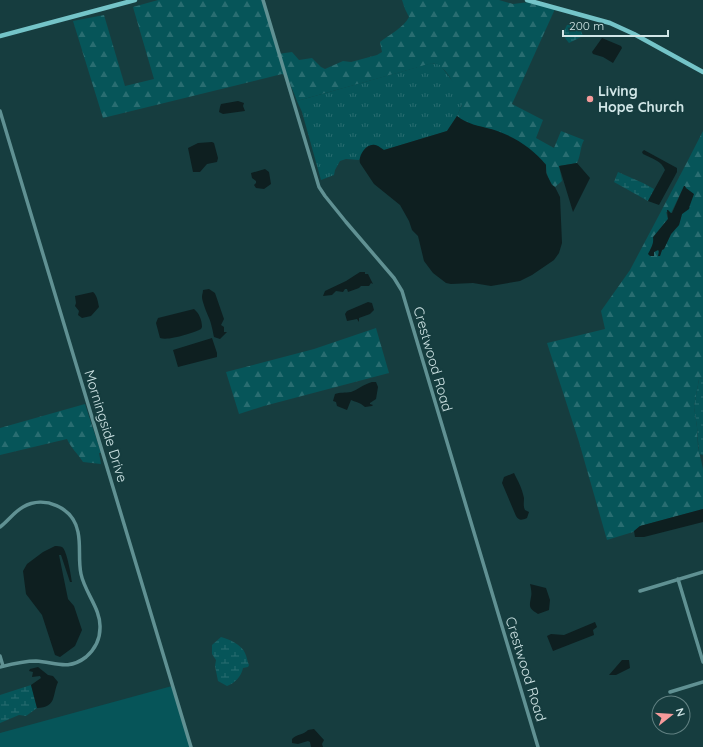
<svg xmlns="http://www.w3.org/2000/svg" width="703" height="747" viewBox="0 0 703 747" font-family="Quicksand,sans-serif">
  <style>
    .grass { fill: #065559 }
    .forest { fill: url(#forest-firs); fill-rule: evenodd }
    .wetland { fill: url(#wetland-marsh) }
    .park { fill: url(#park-tufts) }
    .water { fill: #0e1f20 }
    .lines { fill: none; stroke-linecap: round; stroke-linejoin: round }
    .street { stroke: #609193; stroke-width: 3.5 }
    .secondary { stroke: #74c4c8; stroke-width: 4.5 }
    .poi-dot { fill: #f59b9b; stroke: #163d3f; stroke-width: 1.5 }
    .labels { text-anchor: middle; stroke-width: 4; stroke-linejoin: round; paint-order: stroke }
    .poi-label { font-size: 14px; font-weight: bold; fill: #d1e6e7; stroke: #163d3f; text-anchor: start }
    .street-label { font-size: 14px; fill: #d1e6e7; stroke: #163d3f }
  </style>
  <defs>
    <pattern id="forest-firs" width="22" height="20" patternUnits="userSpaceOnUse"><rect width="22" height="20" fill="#065559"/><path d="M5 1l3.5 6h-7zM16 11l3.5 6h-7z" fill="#296d71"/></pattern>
    <pattern id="wetland-marsh" width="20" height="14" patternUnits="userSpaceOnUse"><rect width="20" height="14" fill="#065559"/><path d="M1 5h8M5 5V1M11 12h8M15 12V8" fill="none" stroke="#296d71"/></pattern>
    <pattern id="park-tufts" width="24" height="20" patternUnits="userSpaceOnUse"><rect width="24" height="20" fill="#065559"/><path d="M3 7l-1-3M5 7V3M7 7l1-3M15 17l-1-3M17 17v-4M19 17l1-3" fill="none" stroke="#296d71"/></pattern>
  </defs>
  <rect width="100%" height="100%" fill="#163d3f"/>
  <path class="grass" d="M172 686 191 747H0V733Z"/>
  <path class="forest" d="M158 0H263L278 54 292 52 299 60 312 58 321 67 325 69 343 61 351 62 377 55 382 52 380 42C389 35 404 27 409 17L405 9 402 0H499L513 4 529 2 555 9 512 104 543 120 536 138 554 148 561 131 584 140C580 147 581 155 577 163L559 166 562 181 555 187C548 182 546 172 546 164L493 130 469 124 461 120 457 116 462 105C456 90 450 68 433 63L297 101 287 76 282 74 103 118 73 21 104 15 125 86 154 79 133 7Z
    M703 131V378L699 379 694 407 697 427 698 447 703 469V509L640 526 633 532 607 540 579 442 547 343 605 329 601 311 630 270 685 166ZM684 186 687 210 682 214 679 225 671 234 664 249 662 250 660 256 658 250 654 252 650 250 662 226 668 219 666 212 671 213Z
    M376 328 389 373 264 406 239 414 226 372 314 349Z
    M85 404 101 453H99L101 464 83 462C78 454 71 448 67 439L0 455V428Z"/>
  <path class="wetland" d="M574 24 580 28 583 36 569 43 565 38 564 31 567 25Z
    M618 172 643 183 654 189 648 201 614 182Z
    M703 378V455L699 454 697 427 694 407 699 379Z
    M221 637C229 639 242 645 245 653 247 657 247 661 249 665L248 667 243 668C241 677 235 683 227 686L218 681 215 666 216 660 212 654V645Z
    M31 685 37 708 26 716 19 715 0 723V695Z"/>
  <path class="park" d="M432 63 440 65 454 83 464 100 457 116 447 131 384 150 375 145 365 149 359 160 346 159 340 161 335 170 334 175 321 180 302 112 297 101Z"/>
  <path class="water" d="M602 38 621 46 622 48 613 63 603 57 593 54 592 52Z
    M238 101 244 103 243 106 245 111 223 114 219 112 220 107 221 104Z
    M457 116C467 124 479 126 491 129 512 135 533 148 546 165V173L552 185 555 187 560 197 562 243 559 253 554 260 532 275 520 281 491 286 473 283 451 284 446 283 433 273 424 261 418 236 412 230 409 221 400 205 374 184 360 163C358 156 366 143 375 145 378 145 382 149 384 150L447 131Z
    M212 142 214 143 218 158 217 162 207 164 200 172H193L188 148 198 143Z
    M644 150 677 168V172L659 205 648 201 665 170C662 161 651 158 643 154L642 152Z
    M577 163 590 178 573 212 559 166Z
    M265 169 269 172 271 184 264 189 256 188 254 185 256 183V181L252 178 251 173Z
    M684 186H685L686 188 694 194 690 205 689 209 682 214 679 225 671 234 664 249 662 250 660 256H658L659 251 658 250 654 252V256H650L648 254C651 248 654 244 653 237L668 219 667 210H668L671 213H672Z
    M360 272H365V274H368L373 284 371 283 369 286H361L359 288 348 292 347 289H345L343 292 336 291 332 295 323 296 325 291 327 290 346 281Z
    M209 289 215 293 224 319 221 325 224 327V332H227L220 339 214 337C213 332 211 322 209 318 207 314 202 301 202 297 202 294 203 293 203 290Z
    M93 292C97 295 98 302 99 307L91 316 82 318 78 315 79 311 75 306 76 303 75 296Z
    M368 302 372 303 374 310 370 314 359 318V322L357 319 347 321 345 314 347 311Z
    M194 309C199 313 202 320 202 327L201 329C193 333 169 341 160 338L156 323 158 318Z
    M212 338 217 353V357L178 367 173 350Z
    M372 382H376L378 387 376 399 370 403V404L373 405 372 406 365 407C361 403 356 402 351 400L347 410 337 406 336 402 333 401 335 394C340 392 345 393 351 392 357 390 364 384 372 382Z
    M514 473C518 481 522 488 524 498 524 502 523 506 525 510L529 512 527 518C522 520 519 521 516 516L502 483 504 477Z
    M703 509V522L644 537H635L634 531 640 526Z
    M55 546C57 546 60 546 62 547 67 550 71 576 72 582H70L61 555H59L68 599 74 606 82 630 75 646 60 657 55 655 42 615 26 594 23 571 27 564 43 552Z
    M530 584 546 588 550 600 549 610 538 614C529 608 529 608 531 597 532 593 531 588 530 584Z
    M595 622 597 627 593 630 594 635 553 651 547 636 551 634 564 635Z
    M622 660H629L630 668 616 675H609Z
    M38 667 48 675 53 676 58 682C52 696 57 707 37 708L31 685 41 678 40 676 32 677 33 672 29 671 30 669Z
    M314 729 324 740 322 744 323 747H311L310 742 308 741 298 744 292 743V739C296 734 304 735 308 730Z"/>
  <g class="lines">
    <path class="street" d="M263 0 319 187 325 196 346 222 394 278 402 291 538 747
      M0 111 191 747
      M0 527C8 521 14 512 23 507 44 495 73 507 78 532 81 546 78 560 81 574 85 593 101 609 100 628 100 640 94 650 86 657 68 671 55 662 36 661 24 661 12 664 0 667
      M678 579 703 662
      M640 591 703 572
      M0 656 3 666
      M670 692 703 682"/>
    <path class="secondary" d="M527 0 610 23 634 34 703 72
      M0 36 135 0"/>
  </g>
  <circle class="poi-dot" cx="590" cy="99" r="4"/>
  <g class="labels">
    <g class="poi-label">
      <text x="598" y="96">Living<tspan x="598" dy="16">Hope Church</tspan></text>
    </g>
    <g class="street-label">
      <text transform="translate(433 359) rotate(74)" y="5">Crestwood Road</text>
      <text transform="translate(106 426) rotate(73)" y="5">Morningside Drive</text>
      <text transform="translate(526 669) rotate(73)" y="5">Crestwood Road</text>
    </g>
  </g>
  <g transform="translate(671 715) rotate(73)"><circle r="19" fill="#163d3f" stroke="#618182"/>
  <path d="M0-3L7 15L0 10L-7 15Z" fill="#f59b9b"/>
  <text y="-6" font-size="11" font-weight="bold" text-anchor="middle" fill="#d1e6e7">N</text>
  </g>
  <path d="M563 30v6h105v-6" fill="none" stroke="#d1e6e7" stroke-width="2"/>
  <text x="569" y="30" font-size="12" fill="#d1e6e7" stroke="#163d3f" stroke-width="3" paint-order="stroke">200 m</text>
</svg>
